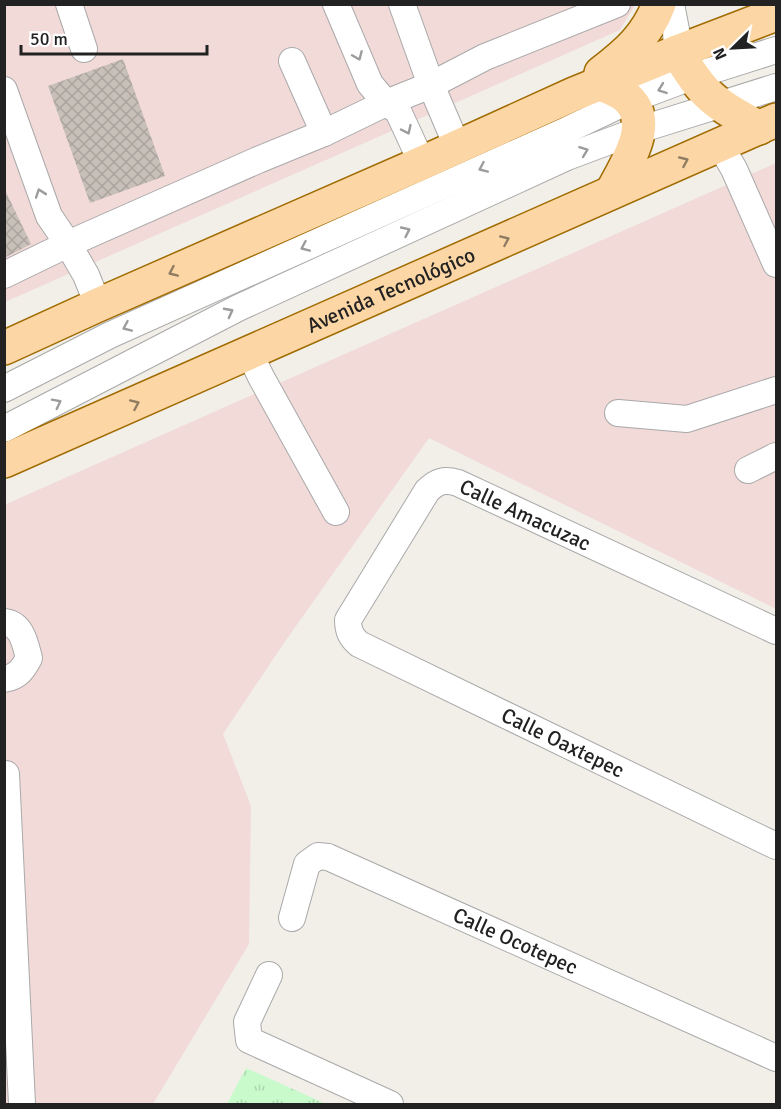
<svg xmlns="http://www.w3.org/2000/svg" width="781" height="1109" viewBox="0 0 781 1109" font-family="Signika,sans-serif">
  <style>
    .commercial { fill: #f2dad9 }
    .park { fill: url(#park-tufts) }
    .building { fill: url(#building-cross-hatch) }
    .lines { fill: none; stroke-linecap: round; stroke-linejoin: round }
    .minor-casing { stroke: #a9a9a9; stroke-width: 28 }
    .major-casing { stroke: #a06b00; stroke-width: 36 }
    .minor { stroke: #fff; stroke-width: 26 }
    .major { stroke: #fcd6a4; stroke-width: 33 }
    .oneway { stroke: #9c9c9c }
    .oneway2 { stroke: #8f7c63 }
    .labels { text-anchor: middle; stroke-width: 6; stroke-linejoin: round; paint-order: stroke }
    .street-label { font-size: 21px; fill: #222; stroke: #fff }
  </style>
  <defs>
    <pattern id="park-tufts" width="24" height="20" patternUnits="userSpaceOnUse" patternTransform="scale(1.5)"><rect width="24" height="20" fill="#c8facc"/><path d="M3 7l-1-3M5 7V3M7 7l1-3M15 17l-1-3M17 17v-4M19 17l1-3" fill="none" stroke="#acd6af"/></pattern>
    <pattern id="building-cross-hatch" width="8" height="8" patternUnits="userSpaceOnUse" patternTransform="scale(1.5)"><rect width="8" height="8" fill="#c7bfb8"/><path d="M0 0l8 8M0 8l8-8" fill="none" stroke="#aba49e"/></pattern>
  </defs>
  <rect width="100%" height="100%" fill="#f2efe9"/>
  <path class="commercial" d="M5 5H635L620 30 5 302Z
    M776 163V609L429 438 284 643 223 734 251 806 249 944 153 1104H5L4 505Z"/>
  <path class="park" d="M246 1068 326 1104H227Z"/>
  <path class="building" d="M123 59 165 176 90 203 48 86Z
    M4 188 31 244 4 258Z"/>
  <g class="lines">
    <g class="minor-casing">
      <g id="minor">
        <path d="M69 4 84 49"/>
        <path d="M336 4 370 84 386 103 398 111 422 163"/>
        <path d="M402 4 431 85 457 146"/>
        <path d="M671 4 676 30 677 52"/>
        <path d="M292 61 324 133"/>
        <path d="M4 90 49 216 68 244 86 275 98 305"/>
        <path d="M720 145 734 169 776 264"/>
        <path d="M4 275 68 244 258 160 324 133 386 103 431 85 485 57 617 4"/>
        <path d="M250 354 261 377 336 512"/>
        <path d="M4 389 110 335 567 130 630 100 694 76 776 50"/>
        <path d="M618 413 687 419 776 390"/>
        <path d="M4 429 238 308 567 157 639 130 776 87"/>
        <path d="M748 470 776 456"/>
        <path d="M4 622C22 624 25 643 29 658 23 669 18 677 4 679"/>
        <path id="s1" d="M776 631 458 483C444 479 437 481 427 491L348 620C348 631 351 637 359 644L776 846"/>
        <path d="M6 774 22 1104"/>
        <path id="s2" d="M292 918 307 864 318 856 328 857 776 1058"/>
        <path d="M269 975 247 1022 249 1040 390 1104"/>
      </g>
    </g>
    <g class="major-casing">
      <g id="major">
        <path d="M677 52C687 67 697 85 711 97 725 110 743 118 759 128"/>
        <path d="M601 73C627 53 647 36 659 4"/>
        <path d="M601 84C609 88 619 91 626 97 656 122 625 166 612 192"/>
        <path d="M4 348 98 305 422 163 574 94 677 52 776 14"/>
        <path id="s3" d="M4 461 776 120"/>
      </g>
    </g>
    <use href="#minor" class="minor"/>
    <use href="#major" class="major"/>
  </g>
  <defs><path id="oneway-chevron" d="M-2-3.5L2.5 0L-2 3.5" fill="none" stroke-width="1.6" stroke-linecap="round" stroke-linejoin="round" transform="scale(1.5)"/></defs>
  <g class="oneway">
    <use href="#oneway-chevron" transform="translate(358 56) rotate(67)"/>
    <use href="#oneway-chevron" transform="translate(662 89) rotate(160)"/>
    <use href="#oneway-chevron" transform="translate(407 130) rotate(65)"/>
    <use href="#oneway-chevron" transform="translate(584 151) rotate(-21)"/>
    <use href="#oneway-chevron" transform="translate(483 168) rotate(156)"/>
    <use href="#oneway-chevron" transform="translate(40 193) rotate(-109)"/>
    <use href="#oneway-chevron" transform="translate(406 231) rotate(-25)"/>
    <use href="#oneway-chevron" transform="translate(305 247) rotate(156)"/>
    <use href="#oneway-chevron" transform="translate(229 312) rotate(-28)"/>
    <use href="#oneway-chevron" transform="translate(127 327) rotate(156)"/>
    <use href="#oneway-chevron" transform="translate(57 403) rotate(-27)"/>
  </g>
  <g class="oneway2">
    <use href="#oneway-chevron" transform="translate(684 161) rotate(-24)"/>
    <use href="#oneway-chevron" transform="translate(505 240) rotate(-24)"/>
    <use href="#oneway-chevron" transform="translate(173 272) rotate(156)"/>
    <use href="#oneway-chevron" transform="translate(135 404) rotate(-24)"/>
  </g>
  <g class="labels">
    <g class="street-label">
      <text dy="7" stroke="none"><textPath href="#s3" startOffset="423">Avenida Tecnológico</textPath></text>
      <text transform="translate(525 515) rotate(25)" y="7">Calle Amacuzac</text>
      <text dy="7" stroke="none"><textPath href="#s1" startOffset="790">Calle Oaxtepec</textPath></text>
      <text dy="7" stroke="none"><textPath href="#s2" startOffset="285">Calle Ocotepec</textPath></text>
    </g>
  </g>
  <rect width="781" height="1109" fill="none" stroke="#222222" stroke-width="12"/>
  <g transform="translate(733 48) rotate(246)" stroke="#ffffff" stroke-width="4.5" paint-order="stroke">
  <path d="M0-4.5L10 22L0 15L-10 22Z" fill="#222222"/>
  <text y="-9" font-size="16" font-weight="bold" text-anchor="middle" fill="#222222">N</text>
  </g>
  <path d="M21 45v9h186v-9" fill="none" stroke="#222222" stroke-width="3"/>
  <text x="30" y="45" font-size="18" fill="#222222" stroke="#ffffff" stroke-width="4.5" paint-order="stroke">50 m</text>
</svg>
